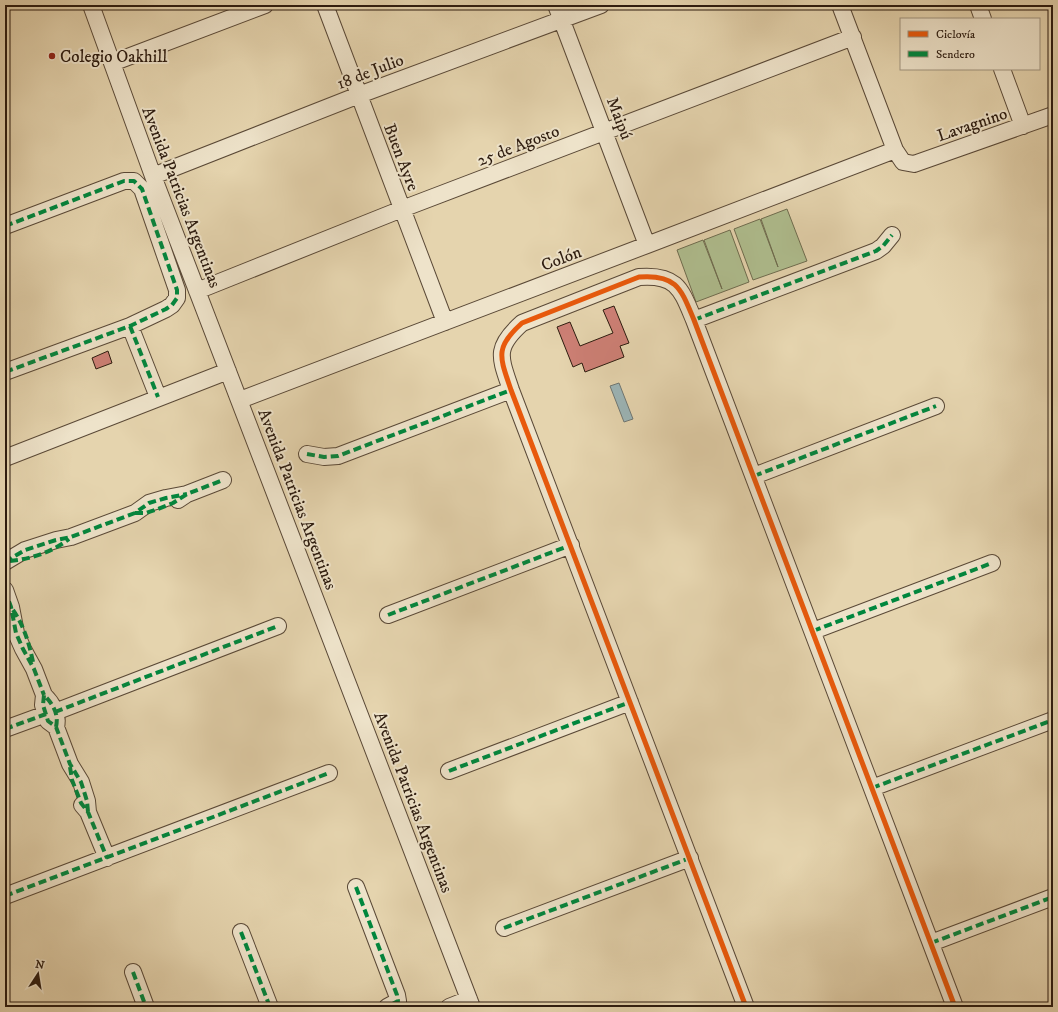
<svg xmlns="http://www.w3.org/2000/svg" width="1058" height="1012" viewBox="0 0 1058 1012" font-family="'IM FELL DW Pica',serif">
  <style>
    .green { fill: #afbe8f; stroke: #6e6c4f }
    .water { fill: #9cb5b7; stroke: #6f7774 }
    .building { fill: #ce8076; stroke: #2c1b0f }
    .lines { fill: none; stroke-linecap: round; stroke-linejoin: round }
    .minor-casing { stroke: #5a4937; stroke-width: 18 }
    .minor { stroke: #eee3ca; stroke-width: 16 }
    .quiet { stroke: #00873e; stroke-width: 4; stroke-dasharray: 8 4; stroke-linecap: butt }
    .cycleway-casing { stroke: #eee3ca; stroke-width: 8 }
    .cycleway { stroke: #e8590c; stroke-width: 5 }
    .poi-dot { fill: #8f2418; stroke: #eee3ca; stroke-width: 1.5 }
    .labels { text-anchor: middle; stroke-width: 4; stroke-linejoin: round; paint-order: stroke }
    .poi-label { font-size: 17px; fill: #2c1b0f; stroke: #eee3ca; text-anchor: start }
    .street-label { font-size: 17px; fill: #2c1b0f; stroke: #eee3ca }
  </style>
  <rect width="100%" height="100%" fill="#e5d4ae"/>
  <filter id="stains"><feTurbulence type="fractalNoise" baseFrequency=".005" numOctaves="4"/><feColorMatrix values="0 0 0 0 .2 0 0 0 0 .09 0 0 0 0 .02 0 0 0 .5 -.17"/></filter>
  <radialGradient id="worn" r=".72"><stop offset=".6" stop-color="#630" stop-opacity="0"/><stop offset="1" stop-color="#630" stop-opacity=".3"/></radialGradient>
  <path class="green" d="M787 209 807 261 753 280 734 229 760 219 778 267 761 219Z
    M730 230 749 282 696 302 677 250 703 240 722 289 704 240Z"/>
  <path class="water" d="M619 383 633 419 624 422 610 386Z"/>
  <path class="building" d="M614 306 629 343 620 346 624 357 585 372 582 363 573 367 557 327 570 322 580 346 613 333 603 310Z
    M108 351 112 363 96 369 92 358Z"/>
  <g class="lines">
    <g class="minor-casing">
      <path id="minor" d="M91 5 153 176 472 1007
        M325 5 445 322
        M556 5 647 245
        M840 5 895 150 903 162 914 164 1053 115
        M978 5 983 19
        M112 63 265 5
        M1002 69 1023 126
        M153 176 359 95 601 5
        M5 226 124 181H134L142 189 177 290V298L172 305 166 309 130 326 5 372
        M197 291 402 209 853 37
        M694 320 876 251 883 246 892 235
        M130 326 158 397
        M240 400 647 245 895 150
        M307 454 324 457 338 456 511 390
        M5 458 228 371
        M754 476 936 406
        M178 500 187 494 223 480
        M5 562 25 550 56 540 71 537 135 513 149 503 166 498 187 494
        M5 590 11 607 16 633 23 649 34 669 44 695
        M388 615 571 545
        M813 631 992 563
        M55 712 278 626
        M56 727C59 714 53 704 44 695L43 705 48 721 56 727 70 764 81 782 87 801 88 812
        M5 729 46 714
        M449 771 630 702
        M872 788 1053 720
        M82 805 88 812 107 858
        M356 887 397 995 398 1001 387 1007
        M5 896 329 773
        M504 928 690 858
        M241 932 270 1007
        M931 943 1053 897
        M133 972 146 1007
        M449 1007 469 999
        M746 1007 511 390C500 357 494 348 522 323L639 277C677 274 681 289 694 320L955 1007"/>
    </g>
    <use href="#minor" class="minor"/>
    <path class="quiet" d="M5 226 124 181H134L142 189 177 290V298L172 305 166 309 130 326 5 372
      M694 320 876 251 883 246 892 235
      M130 326 158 397
      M307 454 324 457 338 456 511 390
      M754 476 936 406
      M135 513H146L158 509 173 503 187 494 223 480
      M10 561C31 559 52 552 69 539
      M5 562 25 550 56 540 71 537 135 513 149 503 166 498 187 494
      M5 590 11 607 16 633 23 649 34 669 44 695
      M13 610C24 626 29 643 33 662
      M388 615 571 545
      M813 631 992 563
      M55 712 278 626
      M56 727C59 714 53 704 44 695L43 705 48 721 56 727 70 764 81 782 87 801 88 812
      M5 729 46 714
      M70 767 72 780 81 803 88 812 107 858
      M449 771 630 702
      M872 788 1053 720
      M356 887 397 995 398 1001 387 1007
      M5 896 329 773
      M504 928 690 858
      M241 932 270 1007
      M931 943 1053 897
      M133 972 146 1007"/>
    <g class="cycleway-casing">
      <path id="cycleway" d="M746 1007 511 390C500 357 494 348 522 323L639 277C677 274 681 289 694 320L955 1007"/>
    </g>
    <use href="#cycleway" class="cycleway"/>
  </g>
  <circle class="poi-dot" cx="52" cy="56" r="4"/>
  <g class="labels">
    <g class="poi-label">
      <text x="60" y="62">Colegio Oakhill</text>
    </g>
    <g class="street-label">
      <text transform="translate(370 71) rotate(-21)" y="6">18 de Julio</text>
      <text transform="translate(620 118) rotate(69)" y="6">Maipú</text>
      <text transform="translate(972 124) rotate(-19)" y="6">Lavagnino</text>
      <text transform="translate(518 145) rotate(-21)" y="6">25 de Agosto</text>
      <text transform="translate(402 157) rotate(69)" y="6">Buen Ayre</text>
      <text transform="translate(182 197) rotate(69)" y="6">Avenida Patricias Argentinas</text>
      <text transform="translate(561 258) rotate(-21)" y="6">Colón</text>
      <text transform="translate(298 499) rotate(69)" y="6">Avenida Patricias Argentinas</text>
      <text transform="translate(414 802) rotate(69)" y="6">Avenida Patricias Argentinas</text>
    </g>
  </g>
  <rect width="1058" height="1012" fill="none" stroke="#e5d4ae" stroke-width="20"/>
  <rect x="6" y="6" width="1046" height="1000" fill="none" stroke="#2c1b0f" stroke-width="2"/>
  <rect x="10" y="10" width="1038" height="992" fill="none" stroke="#2c1b0f"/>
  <rect x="900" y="18" width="140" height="52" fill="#eee3ca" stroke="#a0937f"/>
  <rect x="908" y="31" width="20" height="6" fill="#e8590c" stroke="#a0937f"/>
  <text x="936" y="38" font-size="12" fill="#2c1b0f">Ciclovía</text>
  <rect x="908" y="51" width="20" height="6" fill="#00873e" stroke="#a0937f"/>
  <text x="936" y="58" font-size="12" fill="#2c1b0f">Sendero</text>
  <g transform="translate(38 974) rotate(12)" stroke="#eee3ca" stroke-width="3" paint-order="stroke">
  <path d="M0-3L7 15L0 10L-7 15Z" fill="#2c1b0f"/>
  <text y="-6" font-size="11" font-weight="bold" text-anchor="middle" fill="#2c1b0f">N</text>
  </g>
  <rect width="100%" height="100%" filter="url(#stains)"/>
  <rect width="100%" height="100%" fill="url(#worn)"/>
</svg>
